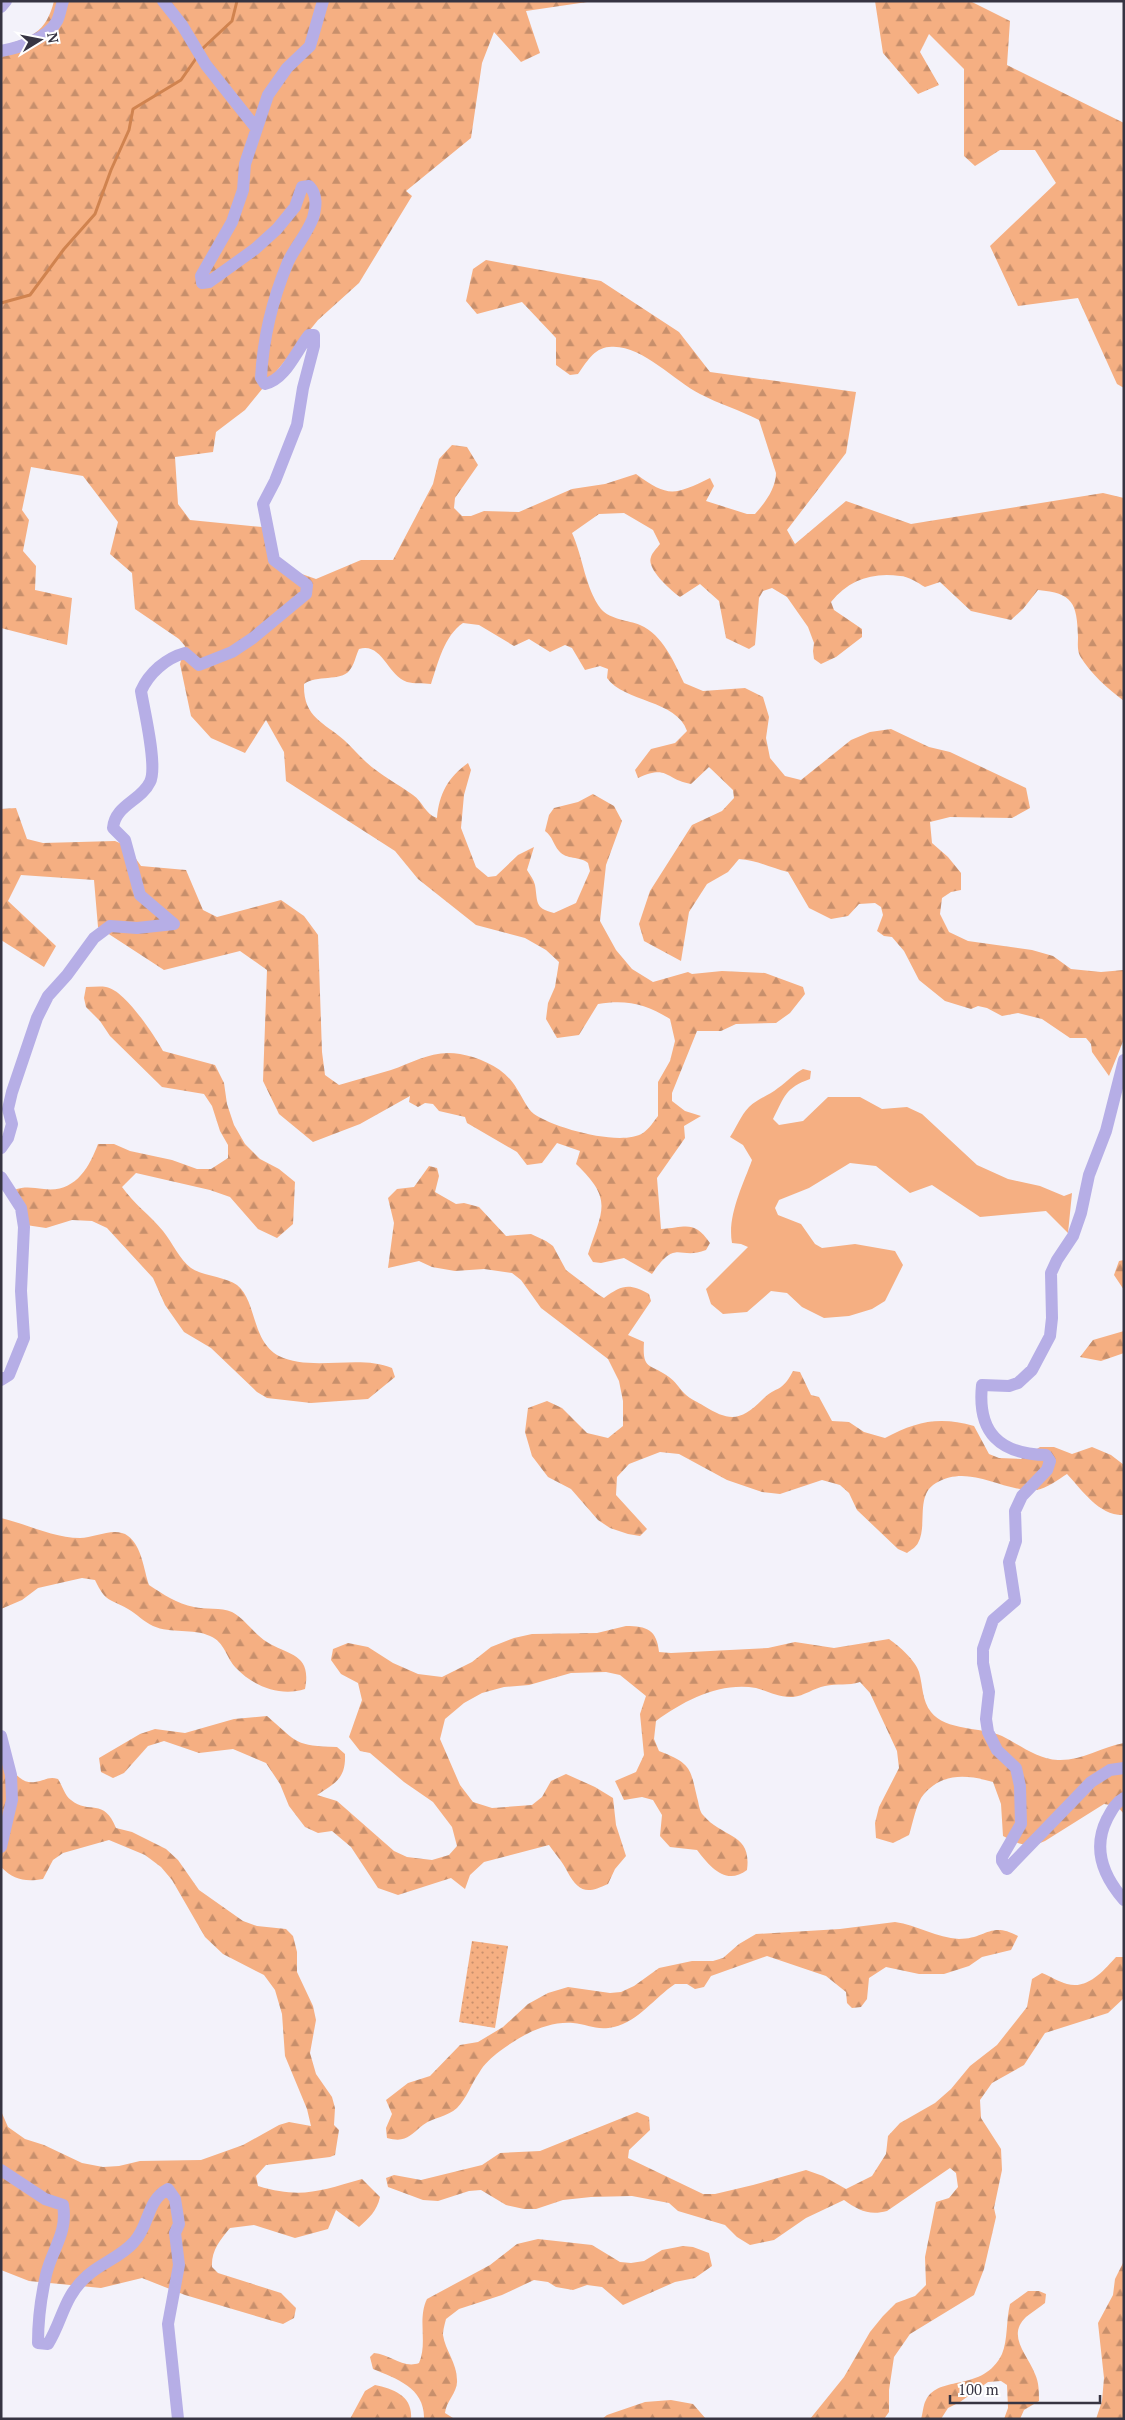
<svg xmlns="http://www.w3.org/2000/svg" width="1125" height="2420" viewBox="0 0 1125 2420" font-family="'PT Serif',serif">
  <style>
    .grass { fill: #f5af82 }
    .forest { fill: url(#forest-firs) }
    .park { fill: url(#park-dots) }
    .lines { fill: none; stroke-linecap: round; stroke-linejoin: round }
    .stream { stroke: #d0834f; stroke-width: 3 }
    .minor { stroke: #b6aee6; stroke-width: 12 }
  </style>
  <defs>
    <pattern id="forest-firs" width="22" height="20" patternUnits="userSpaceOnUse" patternTransform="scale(1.25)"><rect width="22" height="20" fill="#f5af82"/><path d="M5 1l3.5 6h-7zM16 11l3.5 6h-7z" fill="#c78f6c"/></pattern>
    <pattern id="park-dots" width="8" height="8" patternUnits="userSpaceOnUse" patternTransform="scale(1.25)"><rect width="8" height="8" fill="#f5af82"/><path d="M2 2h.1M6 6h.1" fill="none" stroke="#c78f6c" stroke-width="1.8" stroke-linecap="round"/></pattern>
  </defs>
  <rect width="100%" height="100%" fill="#f3f2fa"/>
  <path class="grass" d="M803 1069 811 1071 810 1079C785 1088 785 1096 773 1119L779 1125 803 1121 828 1097H860L882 1109 907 1107 922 1114 977 1165 1008 1179 1040 1186 1064 1196 1072 1193 1068 1233 1046 1211 980 1217 932 1185 910 1193 876 1166 850 1163 809 1188 779 1200 775 1208 778 1215 801 1224 815 1244 822 1248 855 1244 895 1251 903 1265 885 1301 872 1309 849 1316 824 1318 802 1307 787 1293 771 1291 747 1312 723 1314 711 1304 706 1289 748 1247 741 1244 732 1243C727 1216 743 1185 752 1160L743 1145 730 1137C736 1128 741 1115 749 1107 757 1099 770 1095 778 1088 787 1082 793 1074 803 1069Z"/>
  <path class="forest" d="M54 1H594L526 11 540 53 521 62 494 32 482 63 471 138 406 191 412 196 359 283 318 320 245 410 216 432 213 452 175 457 178 504 190 520 262 527 273 564 316 579 361 560H393L433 484 439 459 452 445 467 447 478 465 455 498 454 508 462 516H471L484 511 519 512 572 489 605 484 636 474C668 498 675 495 710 478L714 486 706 501 747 514H755C765 503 776 488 776 473L759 420C740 410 719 404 700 394 673 380 640 343 609 347 594 348 586 363 578 374L570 375 556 365V338L522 302 477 314 466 301 473 269 486 260 601 281 679 332 710 372 856 392 846 453 787 530 795 544 846 501 911 524 1103 493 1124 498V701C1108 689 1090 673 1080 656 1077 650 1078 643 1078 637 1077 603 1073 593 1038 590L1023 609 1011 620 971 611 940 582 925 587C918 583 908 576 900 576 872 572 849 580 831 602L834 610 862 629V637L836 657 821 664 814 659 813 651 814 643 808 627 787 597 772 588 763 591 759 598 755 645 749 649 726 638 719 601 700 584 680 597C671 590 646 569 651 557 652 553 657 548 660 544L653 530 624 513 599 514 572 533C583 557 585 588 601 609 611 620 628 620 640 625 663 635 674 662 684 683L703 691 745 688 763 697 769 717 766 738 770 758 785 776 801 780 851 740 870 732 891 729 929 747 950 752 1026 788 1030 808 1012 818 950 817 930 822 932 843 948 857 961 873V890L951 892 942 898 940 914 949 932 968 941 1032 950 1053 956 1071 969 1101 972 1124 970V1039L1109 1076 1092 1052 1091 1044 1086 1038H1070L1042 1019 1018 1013 1002 1016 987 1008 978 1006 971 1009 945 1001 919 980 904 951 892 937 884 936 877 931 883 915 881 907 875 903 859 904 848 916 831 919 809 908 788 872C771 868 757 860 739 859L728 872 707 884 689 912 681 961 644 941 639 924 650 891 692 825 722 811 734 798 733 790 709 767 691 784C665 780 669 764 638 778L635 770 651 749 675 743 687 731C677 700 624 702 607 678L608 669 600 666 585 670 572 648 565 645 550 652 529 639 514 646 479 625 463 623C444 636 438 663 431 684 423 683 414 684 407 682 387 675 382 642 359 649 356 655 354 666 349 671 341 681 316 675 304 684 303 717 323 722 344 740 352 747 358 755 366 762 380 775 398 784 413 795 423 802 425 814 437 818 439 794 448 777 468 763L471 770 464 795 461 828 476 867 488 877 496 876 518 855 534 847 527 870C530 875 534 880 535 885 538 902 534 908 554 913L576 903 590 871 588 863C580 856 566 860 559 851 553 844 553 837 545 831L549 815 554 808 578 802 593 794 614 806 622 821 606 865 600 921 616 950 632 969 653 982 688 972 692 974 722 971 765 973 803 987 805 994 790 1013 776 1023 736 1024 721 1031H697L672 1093V1101L685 1111 701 1116 684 1126 685 1138 657 1178 661 1229C687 1227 694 1220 710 1243L706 1250C678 1261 677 1237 652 1274L624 1258 601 1263 593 1262 588 1254C602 1210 614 1200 576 1164L580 1151 557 1143 542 1163 527 1165 517 1152 467 1123 465 1117 439 1111 433 1104 425 1103 418 1107 409 1102 410 1096 360 1124 313 1142 279 1114 263 1081 267 970 240 951 164 970 98 927 94 880 21 875 8 901 56 946 44 967 1 940V809L16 808 27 839 43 843 115 841 127 846 141 866 186 870 203 910 217 917 281 900 304 916 318 935 322 1052 325 1075 339 1085C356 1080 374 1075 391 1070 414 1062 434 1049 460 1054 482 1058 506 1069 517 1089 522 1096 527 1109 534 1114 554 1128 621 1147 643 1133 649 1129 654 1121 658 1116V1082L670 1061 675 1041 670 1019C647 1004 626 999 598 1004L579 1035 557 1038 546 1019 548 1003 555 987 559 962 546 950 525 938 476 925 418 879 395 851 286 781 284 752 266 720 245 753 211 738 191 716 180 664 185 646 179 639 135 609 132 573 110 554 118 522 83 476 31 467 22 510 29 520 23 551 36 566 35 590 72 598 67 645 1 628V46C31 38 46 33 54 1Z
    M875 1H970L1010 21 1007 65 1124 123V388L1117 384 1078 298 1018 306 990 246 1056 183 1035 150H1000L975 166 964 156V69L929 34 920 52 939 85 918 94 883 53Z
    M86 987C93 987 100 986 106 987 125 990 154 1035 163 1051L215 1065 224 1083 227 1104 234 1125 245 1144 260 1159 279 1169 295 1182 293 1224 277 1238 258 1229 230 1197 210 1190 136 1173 122 1187C134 1204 150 1215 163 1231 172 1242 180 1260 191 1268 203 1276 226 1277 237 1285 257 1301 251 1341 279 1356 311 1372 360 1354 392 1368L395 1377 368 1399 311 1403 267 1398 257 1392 211 1348 184 1332 165 1305 153 1278 107 1228 92 1221 72 1220 46 1228 26 1225 14 1190C26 1186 32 1188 44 1189 75 1193 89 1168 98 1144H114L130 1151 172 1160 197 1169H211L228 1158V1145L220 1131 212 1106 204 1094 162 1087 110 1036 100 1021 86 1007 84 998Z
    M429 1166 437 1168 439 1176 435 1192 456 1204 464 1203 479 1207 506 1236 531 1234 546 1241 553 1246 566 1270 599 1295 604 1298C622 1285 629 1283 649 1294L651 1301 628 1335 644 1342C642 1371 650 1363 669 1377 675 1381 679 1388 685 1394 690 1399 698 1402 704 1406 730 1422 741 1421 763 1399 777 1385 781 1394 793 1371L800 1372 811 1395 819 1397 832 1421 849 1422 864 1432 885 1438C916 1421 940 1416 974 1426L989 1454 999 1458 1021 1459 1040 1447H1054L1072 1454 1092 1447 1111 1455 1124 1465V1515C1099 1516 1083 1491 1067 1474 1059 1479 1046 1489 1036 1490 1001 1492 970 1463 936 1483 915 1495 928 1525 918 1543 916 1547 911 1550 907 1553L898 1549 857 1510 849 1493 840 1485 822 1480 780 1494 762 1492 727 1480 679 1454 660 1452 629 1464 617 1477 616 1495 647 1529 640 1536 628 1534 610 1528 598 1520 571 1489 548 1477 532 1456 525 1432 528 1408 547 1401 562 1408 587 1433 608 1438 623 1426V1401L619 1381 608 1359 541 1308 521 1280 512 1273 484 1269 455 1271 432 1267 419 1261 388 1268 394 1223 388 1198 397 1189 414 1187Z
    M1124 1260V1290L1114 1275 1119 1261Z
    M1124 1331V1353L1101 1361 1080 1357 1093 1340Z
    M1 1518C27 1524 54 1538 80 1538 95 1538 115 1526 128 1536 142 1546 144 1571 149 1585 163 1594 177 1604 194 1607 205 1610 221 1607 232 1612 245 1619 254 1634 267 1642 289 1656 312 1653 305 1689 280 1697 253 1686 236 1668 226 1658 225 1642 210 1636 193 1628 171 1634 153 1626 144 1622 137 1614 128 1609 109 1598 106 1603 95 1580L82 1578 38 1588 22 1600 1 1609Z
    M626 1626C647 1626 657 1630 659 1652L671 1653 768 1648 795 1642 834 1648 889 1639C899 1646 916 1661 919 1672 923 1686 922 1701 931 1712 945 1731 983 1727 1002 1736 1020 1745 1037 1759 1058 1760 1081 1761 1102 1747 1124 1743V1814L1117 1806 1104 1804 1045 1841C1029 1849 1018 1844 1003 1836L1001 1804 993 1782C968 1775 943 1772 924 1794 916 1803 913 1823 909 1835L893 1843 876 1838 875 1823 879 1807 899 1768 897 1751 870 1693 860 1682C848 1686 837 1683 825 1686 814 1688 804 1696 793 1697 779 1698 768 1691 756 1688 720 1682 685 1700 656 1721L654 1739 659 1751C693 1764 690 1769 698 1801 699 1806 700 1812 703 1815 723 1839 752 1832 747 1870 726 1886 710 1867 697 1850L670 1847 660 1836 662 1815 653 1800 642 1797 624 1800 615 1781 636 1772 644 1755 640 1714 646 1696 620 1675 606 1672 571 1673 529 1685 504 1687 482 1693 464 1703 445 1719 440 1739 460 1785 473 1802 492 1808 532 1805 542 1797 551 1781 566 1774 595 1787 613 1798 616 1825 626 1856 615 1869 608 1884C587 1894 579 1893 567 1871 563 1862 555 1854 549 1845L484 1862 470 1875 465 1889 451 1878 398 1895 378 1888 351 1847 332 1831 318 1833 305 1827 289 1806 280 1784 266 1763 233 1749 199 1753 164 1741 148 1746 124 1773 113 1778 101 1772 99 1758 140 1734 155 1729 185 1733 234 1719 267 1716C298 1743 295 1746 337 1747L345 1754C346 1779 335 1783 317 1795L337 1801 394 1851 407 1857 432 1860 449 1855 457 1846 452 1827 433 1802 404 1782 370 1753 360 1751 349 1737 362 1700 358 1683 341 1674 331 1660 333 1649 348 1643 368 1647 393 1663 418 1674 442 1677 472 1662 491 1647 514 1638 532 1634 597 1633Z
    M1 1752C8 1764 18 1785 35 1782 45 1781 48 1776 58 1779 62 1785 65 1796 71 1800 89 1815 104 1797 116 1828L132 1832 166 1849 178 1860 199 1890 243 1921 257 1926 286 1929 293 1936 297 1952V1972L313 2006 316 2020 310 2053 316 2074 332 2097 335 2108 334 2125 339 2130 335 2155 330 2157 266 2165 256 2176 258 2186C301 2199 320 2191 362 2179L380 2197C377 2211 369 2218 359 2227L336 2210 328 2229 295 2238 254 2225 230 2228C220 2240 211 2251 212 2267L218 2273 281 2293 296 2308 294 2318 283 2324 185 2295 142 2278 101 2288 29 2281 1 2270V2111L8 2127 25 2139 44 2145 82 2163 103 2167 119 2166 140 2161 201 2160 243 2145 279 2125 289 2122 311 2126 307 2109 285 2056 282 2014 275 1990 264 1975 223 1954 205 1937 172 1880 161 1867 145 1855 109 1840 63 1853 53 1860 43 1879C25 1882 14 1880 1 1867Z
    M895 1922C917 1925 937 1938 959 1939 986 1939 990 1921 1018 1936L1011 1950 982 1957 969 1966 944 1974H919L886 1967 869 1978 867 1999 861 2007 852 2008 847 2003 846 1992 826 1976 767 1956 711 1976 704 1987 695 1989 687 1984H675C654 1998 639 2021 614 2027 596 2031 588 2024 573 2023 546 2021 520 2036 500 2051 492 2057 484 2064 479 2073 471 2084 467 2098 457 2108 447 2117 434 2117 423 2125 409 2136 406 2143 387 2138L386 2128 392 2114 386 2100 408 2083 430 2076 460 2045 478 2042 503 2027 528 2004 548 1993 568 1987 610 1993 621 1992 634 1986 659 1968 692 1961H713L723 1958 739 1944 756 1934 840 1929Z
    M1116 1957H1124V1998L1108 2013 1045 2033 1024 2065 992 2083 980 2100 981 2118 1001 2149 1002 2170 994 2208 996 2217 984 2269 974 2295 910 2334 894 2357 889 2390V2412L884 2419H810L844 2377 870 2332 883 2316 896 2303 915 2296 926 2285 925 2257 936 2202 949 2198 958 2187 956 2173 950 2168 887 2211C869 2216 858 2210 844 2200L806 2218 774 2240 750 2245 737 2237 725 2225 678 2211 669 2203 632 2196 591 2197 563 2200 536 2209H524L506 2205 481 2190 469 2191 438 2201 423 2200 388 2187 386 2178 394 2175 421 2180 482 2165 500 2153 540 2151 637 2112 649 2117 650 2130 629 2150 628 2158 703 2194H715L753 2185 806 2170 823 2176 846 2189 872 2176 886 2154 888 2136 900 2123 935 2103 951 2089 970 2066 997 2045 1027 2007 1032 1979 1042 1973C1050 1976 1059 1982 1067 1984 1088 1990 1104 1970 1116 1957Z
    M538 2239 592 2245 620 2262 631 2263 644 2261 662 2250 683 2246 693 2247 709 2253 712 2266 695 2278 675 2282 623 2305 602 2287 587 2285 573 2290 556 2287 548 2282 534 2280 502 2295 459 2309 446 2319C445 2323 443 2330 443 2335 445 2350 457 2363 457 2380 458 2392 446 2401 445 2413L453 2418 470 2419H424C425 2388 397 2379 373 2369L370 2357 374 2353C390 2354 403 2369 419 2363 428 2343 417 2319 427 2299L490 2265 517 2244Z
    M1124 2261V2419H1096L1102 2401 1104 2378 1098 2323 1113 2295 1115 2279Z
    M1028 2291H1039L1046 2294 1045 2303C1039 2308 1032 2312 1026 2317 1006 2336 1028 2355 1035 2374 1039 2383 1039 2391 1039 2401L1024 2410 1020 2419H1004L1008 2408 1007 2385 1001 2381 988 2382 960 2402 948 2408 941 2419H921C923 2413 923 2405 926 2400 939 2374 983 2393 1002 2354 1008 2340 1006 2320 1010 2304Z
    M375 2385C394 2389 413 2396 411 2419H350L365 2391Z
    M671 2400 693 2404 706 2419H602L607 2415 645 2402Z"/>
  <path class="park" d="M472 1941 508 1946 495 2028 459 2022Z"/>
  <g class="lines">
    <path class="stream" d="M202 49 232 21 237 1
      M1 303 30 295 64 249 95 214 111 170 129 130 133 109 181 80 197 57"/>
    <path class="minor" d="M163 1 182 25 206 65 256 128
      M1 7 6 1
      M1 51C19 48 48 38 57 21 60 15 61 7 63 1
      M1124 1060 1106 1131 1089 1175 1081 1213 1073 1236 1057 1260 1051 1273 1052 1318 1050 1336 1032 1370 1018 1383 1009 1386 982 1385C977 1433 1000 1454 1046 1455L1050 1461 1047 1470 1022 1496 1015 1511 1016 1541 1009 1562 1015 1601 993 1620 983 1649V1663L989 1692 986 1719 988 1732 997 1750 1016 1768 1020 1786 1021 1824 1002 1857V1861L1007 1869 1091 1782 1110 1770 1124 1768
      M1 1148 8 1138 12 1124 8 1109 12 1092 37 1018 48 996 67 975 94 938 110 926 137 928 174 924 140 895 125 840 113 828C115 805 141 801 150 782 158 767 144 710 141 691 149 673 166 658 185 653L199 665 232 652 253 638 306 594 307 585 274 560 263 504 275 481 297 425 303 388 314 346V335H309C296 351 286 379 265 384L261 378C263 339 273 298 288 262 295 247 307 234 313 218 316 207 318 195 309 186L302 187 295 207 277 229 255 249 209 282 202 283 201 276 232 222 243 190 245 164 268 95 287 68 310 46 323 1
      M1 1177 21 1208 24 1227 21 1291 24 1338 9 1375 1 1380
      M1 1736 11 1775 12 1800 1 1847
      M1124 1798C1115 1803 1112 1810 1107 1819 1092 1849 1103 1876 1124 1900
      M1 2170 45 2199 63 2205C68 2233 52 2249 46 2275 41 2297 38 2320 38 2343L48 2344C63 2320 63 2297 87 2276 101 2263 121 2257 134 2242 150 2225 146 2201 168 2189L175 2199 179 2224 175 2233 179 2265 168 2324 178 2419"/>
  </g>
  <rect width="1125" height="2420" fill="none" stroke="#363442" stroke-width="5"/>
  <g transform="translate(40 40) rotate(80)" stroke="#ffffff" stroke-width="4" paint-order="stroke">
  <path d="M0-4L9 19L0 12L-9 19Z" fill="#363442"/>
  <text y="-8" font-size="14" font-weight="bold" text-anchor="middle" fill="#363442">N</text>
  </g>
  <path d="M950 2395v8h150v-8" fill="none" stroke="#363442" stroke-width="2.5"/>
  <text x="958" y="2395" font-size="15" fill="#363442" stroke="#ffffff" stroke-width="4" paint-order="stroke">100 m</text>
</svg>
